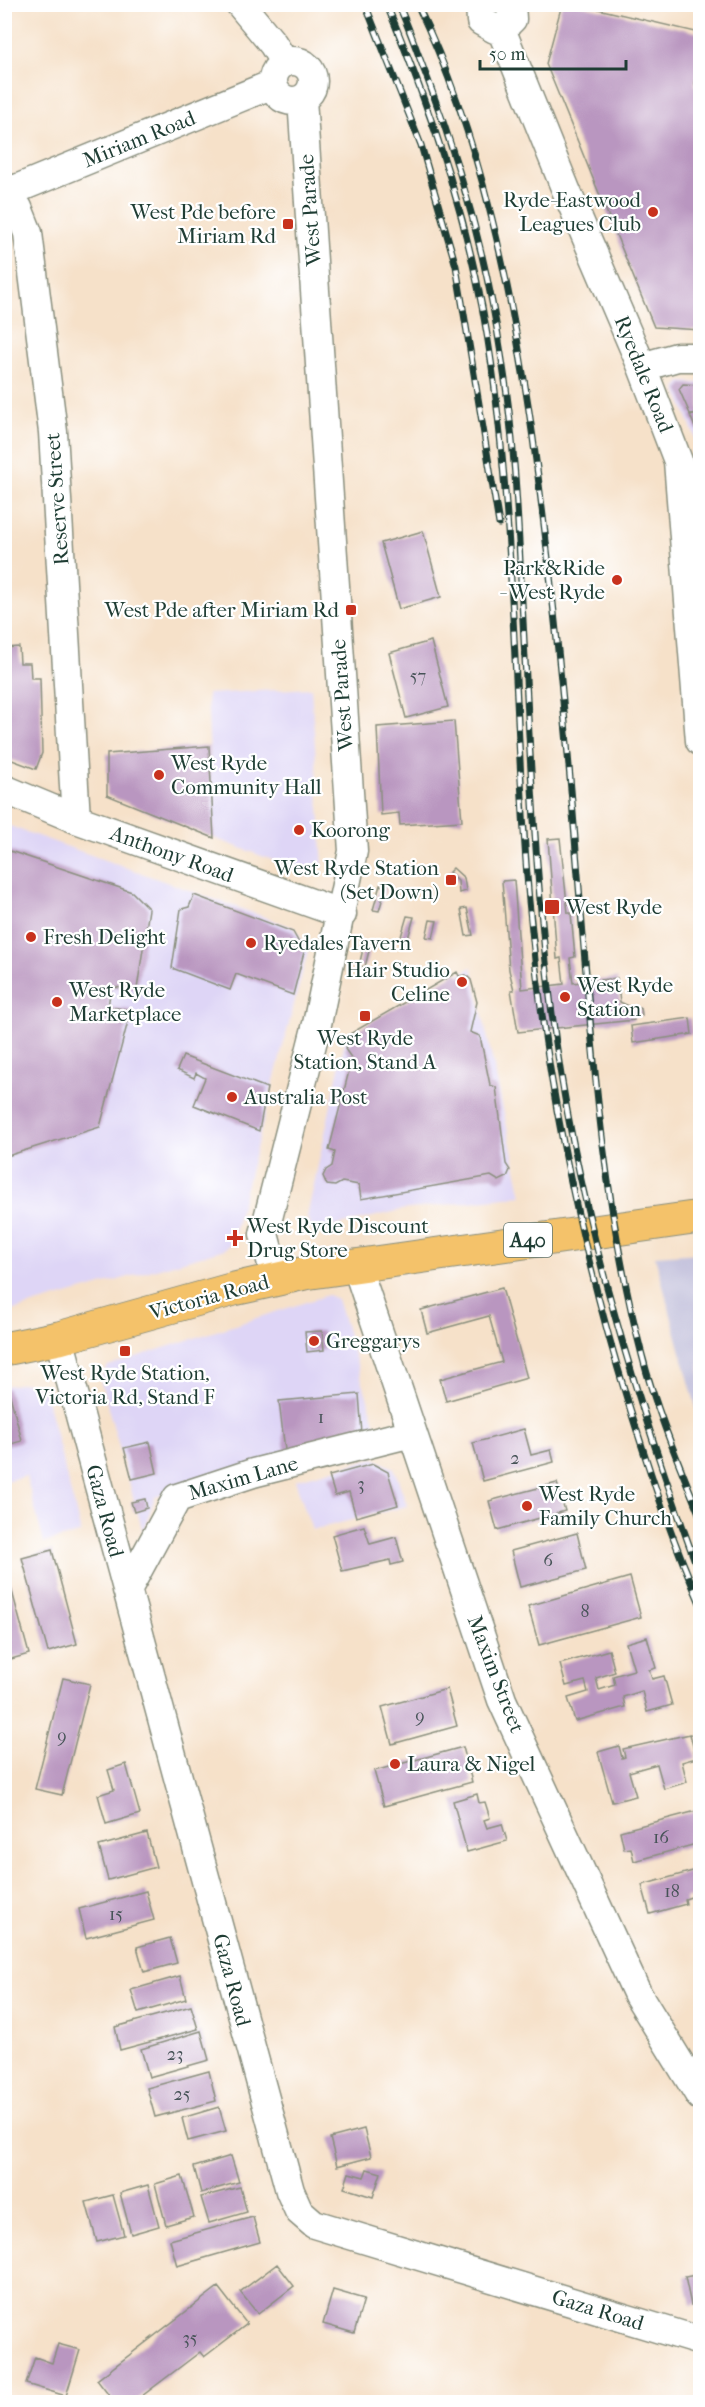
<svg xmlns="http://www.w3.org/2000/svg" width="705" height="2407" viewBox="0 0 705 2407" font-family="'IM FELL French Canon',serif">
  <style>
    .built { fill: #ded5f6 }
    .industrial { fill: #c3c1dc }
    .building { fill: #b996c0 }
    .lines { fill: none; stroke-linecap: round; stroke-linejoin: round }
    .minor-casing { stroke: #8a8f7e; stroke-width: 31 }
    .highway-casing { stroke: #8a8f7e; stroke-width: 35 }
    .minor { stroke: #fff; stroke-width: 28 }
    .highway { stroke: #f4c26a; stroke-width: 33 }
    .rail-casing { stroke: #1f3d34; stroke-width: 7 }
    .rail { stroke: #fff; stroke-width: 4.5; stroke-dasharray: 14; stroke-linecap: butt }
    .poi-dot { fill: #c8321e; stroke: #fff; stroke-width: 2 }
    .labels { text-anchor: middle; stroke-width: 4.5; stroke-linejoin: round; paint-order: stroke }
    .number-label { font-size: 18px; fill: #465357 }
    .shield { fill: #fff; stroke: #627771; stroke-width: 1.5 }
    .shield-label { font-size: 20px; font-weight: bold; fill: #1f3d34 }
    .street-label { font-size: 21px; fill: #1f3d34; stroke: #fff }
    .poi-label { font-size: 21px; fill: #1f3d34; stroke: #fff; text-anchor: start }
  </style>
  <rect width="100%" height="100%" fill="#fff"/>
  <filter id="ink" filterUnits="userSpaceOnUse"><feTurbulence type="fractalNoise" baseFrequency=".0167" numOctaves="2"/><feDisplacementMap in="SourceGraphic" scale="12" xChannelSelector="R" yChannelSelector="G"/><feConvolveMatrix kernelMatrix="1 2 1 2 8 2 1 2 1" color-interpolation-filters="sRGB"/></filter>
  <filter id="wash" filterUnits="userSpaceOnUse"><feTurbulence type="fractalNoise" baseFrequency=".008" numOctaves="4" result="noise"/><feDisplacementMap in="SourceGraphic" scale="24" xChannelSelector="R" yChannelSelector="G"/><feGaussianBlur stdDeviation="1.35" result="paint"/><feColorMatrix in="noise" values="0 0 0 0 0 0 0 0 0 0 0 0 0 0 0 0 0 1.4 0 .05"/><feComposite in="paint" operator="in"/></filter>
  <g filter="url(#wash)">
    <rect width="100%" height="100%" fill="#f6e1c9"/>
    <path class="built" d="M681 382 700 383V450L676 388Z
      M311 688 323 866 316 872 307 873 214 838 207 694Z
      M4 824 295 928 308 951 231 1244 225 1249 5 1313Z
      M472 967 522 1196 401 1210 315 1231 310 1226 307 1217 345 1040Z
      M328 1295 337 1299 378 1432 247 1468 155 1497 143 1532 100 1379 108 1366Z
      M26 1383 44 1388 81 1533 44 1543 26 1476 5 1481V1386Z
      M374 1458 394 1468 407 1506 312 1530 295 1480Z"/>
    <path class="industrial" d="M700 1253V1422L655 1256Z"/>
    <g id="blocks">
      <path class="building" d="M562 4H577L700 33V55L695 84 700 97V330L654 327 546 64Z
        M683 384 700 385V413L690 414 679 389Z
        M700 414V429L696 430 690 415Z
        M423 531 441 597 399 609 381 543Z
        M431 641 448 707 406 718 389 653Z
        M19 647 20 663H30L31 678H40L42 753 36 769 4 757V648Z
        M454 721 462 821 400 825 399 813 381 815 377 727Z
        M209 746 214 838 107 795V754Z
        M560 838 568 913H571L575 957 570 958 573 983 617 978 620 1002 635 1009 641 1008 642 1015 634 1016V1020L518 1032 511 990H514L509 970 502 881 514 880 522 989 564 984 561 958 557 959 548 839Z
        M4 849 132 892 149 909 137 989 111 987 108 1007 131 1010 100 1127 4 1157Z
        M453 868 464 878 466 891 459 893 458 881 449 872Z
        M380 885 386 887 379 911 373 910Z
        M194 895 293 932 304 952 293 995 236 974 230 990 172 968 181 909 189 907Z
        M467 908 473 935 466 936 461 909Z
        M407 916 414 917 407 942 400 940Z
        M430 920 437 921 433 938 426 937Z
        M363 949 369 951 365 967 359 966Z
        M457 972 459 976 466 975 471 980 477 1002 470 1032 480 1036 490 1085 496 1087 506 1164 510 1170 507 1177 499 1181 491 1176 361 1199 359 1185 342 1182 335 1186 327 1185 323 1176 326 1170 332 1166 335 1152 329 1150 352 1059 345 1049 351 1040 348 1035Z
        M690 1018 692 1034 633 1043 631 1026Z
        M183 1056 267 1088 259 1131 194 1105 205 1078 196 1073 194 1078 177 1070Z
        M502 1288 527 1378 446 1401 440 1379 502 1362 489 1316 427 1333 421 1310Z
        M322 1331 324 1350 307 1352 305 1332Z
        M8 1388 22 1441 4 1446V1389Z
        M359 1394 362 1434 285 1450 279 1401Z
        M524 1429 531 1455 551 1450 554 1462 483 1481 473 1443Z
        M150 1442 157 1473 132 1479 124 1448Z
        M373 1464 388 1472 398 1505 356 1517 349 1492 335 1496 329 1476Z
        M557 1483 565 1511 497 1530 489 1501Z
        M145 1499 147 1508 134 1512 131 1502Z
        M364 1526 370 1544 396 1537 403 1562 391 1565 390 1560 342 1571 332 1535Z
        M577 1533 586 1570 520 1587 511 1551Z
        M52 1550 77 1644 48 1652 22 1558Z
        M4 1573H7L29 1654 4 1661Z
        M630 1577 641 1617 539 1645 528 1606Z
        M647 1637 656 1668 649 1670 652 1679 664 1676 672 1705 647 1712 642 1691 623 1697 625 1707 575 1721 568 1698 588 1692 585 1681 566 1686 560 1664 609 1650 615 1672 596 1678 599 1690 615 1685 613 1676 634 1670 626 1643Z
        M63 1678 90 1684 62 1795 35 1789Z
        M447 1689 457 1726 392 1744 382 1707Z
        M690 1734 696 1758 682 1762 687 1782 664 1789 657 1764 629 1772 636 1796 612 1802 598 1752 619 1746 622 1758 625 1757 623 1749Z
        M463 1747 472 1782 384 1806 374 1771Z
        M126 1764 140 1814 106 1824 98 1795 114 1790 108 1770Z
        M477 1794 479 1803 485 1802 490 1818 484 1820 487 1828 502 1824 507 1841 467 1852 453 1801Z
        M700 1810V1843L634 1861 631 1848 624 1849 620 1831Z
        M147 1833 156 1867 108 1880 99 1846Z
        M700 1869V1900L693 1902 691 1897 685 1899 686 1904 650 1914 642 1885Z
        M146 1891 154 1920 86 1938 79 1909Z
        M170 1938 177 1963 144 1972 137 1947Z
        M180 1976 186 1999 138 2013 131 1990Z
        M191 2006 198 2029 120 2050 115 2027Z
        M201 2031 209 2060 149 2077 141 2049Z
        M209 2071 216 2101 155 2117 147 2088Z
        M219 2107 226 2131 188 2141 182 2118Z
        M364 2129 371 2157 337 2166 330 2138Z
        M231 2156 239 2182 201 2193 194 2167Z
        M367 2169 381 2173 373 2197 344 2188 349 2173 364 2177Z
        M182 2176 194 2217 166 2225 155 2184Z
        M148 2185 159 2226 131 2234 120 2193Z
        M240 2187 247 2212 209 2223 201 2197Z
        M113 2195 124 2235 97 2242 86 2202Z
        M253 2217 260 2242 177 2266 170 2240Z
        M277 2264 294 2286 258 2314 240 2292Z
        M700 2274V2303L691 2305 685 2277Z
        M218 2287 247 2324 204 2357 200 2352 134 2402H114L97 2380Z
        M333 2290 364 2299 354 2333 323 2324Z
        M58 2344 80 2350 66 2396 26 2384 35 2357 52 2363Z"/>
    </g>
  </g>
  <g filter="url(#ink)">
    <use href="#blocks" fill-opacity="0" stroke="#8a8f7e" stroke-width="1.5"/>
    <g class="lines">
      <g class="minor-casing">
        <path id="minor" d="M240 4 273 44 284 62
          M480 4 481 21 495 29 505 26 512 19 511 4
          M501 29 566 190 642 367 678 461 700 741
          M273 81a20 20 0 1 1 40 0a20 20 0 1 1-40 0Z
          M4 186 18 208 28 233 53 432 76 819
          M4 194 273 84
          M642 367 677 357H700
          M4 789 76 819 342 914
          M356 1264 502 1700 638 1995 700 2096
          M276 1279 264 1234 317 1024 353 851 302 99
          M59 1338 290 2191 299 2211 314 2224 700 2341
          M127 1590 177 1498 253 1473 412 1433"/>
      </g>
      <g class="highway-casing">
        <path id="highway" d="M4 1349 59 1338 234 1289 305 1273 700 1217"/>
      </g>
      <use href="#minor" class="minor"/>
      <use href="#highway" class="highway"/>
      <g class="rail-casing">
        <path id="rail" d="M365 4 421 145 456 266 499 524
          M386 4C399 32 409 60 420 89 453 177 479 273 492 367 516 544 514 724 529 901 544 1071 578 1239 628 1402 649 1470 671 1538 700 1603
          M398 4C410 29 418 55 428 80 462 170 488 265 502 360 515 440 518 522 522 602 529 731 534 861 549 989 572 1191 630 1385 700 1575
          M417 4C482 139 512 292 533 438 552 579 566 721 577 863 591 1029 600 1194 642 1355 656 1410 679 1464 700 1516"/>
      </g>
      <use href="#rail" class="rail"/>
    </g>
  </g>
  <g class="poi-dot">
    <circle cx="653" cy="212" r="6"/>
    <rect x="282" y="218" width="12" height="12" rx="3"/>
    <circle cx="617" cy="580" r="6"/>
    <rect x="345" y="604" width="12" height="12" rx="3"/>
    <circle cx="159" cy="775" r="6"/>
    <circle cx="299" cy="830" r="6"/>
    <rect x="445" y="874" width="12" height="12" rx="3"/>
    <rect x="544" y="899" width="16" height="16" rx="3"/>
    <circle cx="31" cy="937" r="6"/>
    <circle cx="251" cy="943" r="6"/>
    <circle cx="462" cy="982" r="6"/>
    <circle cx="565" cy="997" r="6"/>
    <circle cx="57" cy="1002" r="6"/>
    <rect x="359" y="1010" width="12" height="12" rx="3"/>
    <circle cx="232" cy="1097" r="6"/>
    <path d="M232 1229h6v6h6v6h-6v6h-6v-6h-6v-6h6z"/>
    <circle cx="314" cy="1341" r="6"/>
    <rect x="119" y="1345" width="12" height="12" rx="3"/>
    <circle cx="527" cy="1506" r="6"/>
    <circle cx="395" cy="1764" r="6"/>
  </g>
  <g class="labels">
    <g class="number-label">
      <text x="418" y="682">57</text>
      <text x="321" y="1423">1</text>
      <text x="515" y="1464">2</text>
      <text x="361" y="1490">3</text>
      <text x="548" y="1566">6</text>
      <text x="585" y="1617">8</text>
      <text x="420" y="1722">9</text>
      <text x="62" y="1742">9</text>
      <text x="661" y="1843">16</text>
      <text x="672" y="1897">18</text>
      <text x="116" y="1920">15</text>
      <text x="175" y="2060">23</text>
      <text x="182" y="2100">25</text>
      <text x="190" y="2344">35</text>
    </g>
    <rect class="shield" x="504" y="1223" width="48" height="34" rx="4.5"/>
    <g class="shield-label">
      <text x="528" y="1247">A40</text>
    </g>
    <g class="street-label">
      <text transform="translate(139 139) rotate(-22)" y="7">Miriam Road</text>
      <text transform="translate(310 210) rotate(-94)" y="7">West Parade</text>
      <text transform="translate(644 374) rotate(68)" y="7">Ryedale Road</text>
      <text transform="translate(57 499) rotate(-94)" y="7">Reserve Street</text>
      <text transform="translate(342 695) rotate(-94)" y="7">West Parade</text>
      <text transform="translate(172 854) rotate(20)" y="7">Anthony Road</text>
      <text transform="translate(209 1297) rotate(-15)" y="7">Victoria Road</text>
      <text transform="translate(243 1478) rotate(-16)" y="7">Maxim Lane</text>
      <text transform="translate(105 1511) rotate(75)" y="7">Gaza Road</text>
      <text transform="translate(496 1674) rotate(69)" y="7">Maxim Street</text>
      <text transform="translate(232 1980) rotate(75)" y="7">Gaza Road</text>
      <text transform="translate(598 2310) rotate(17)" y="7">Gaza Road</text>
    </g>
    <g class="poi-label">
      <text x="641" y="207" text-anchor="end">Ryde-Eastwood<tspan x="641" dy="24">Leagues Club</tspan></text>
      <text x="276" y="219" text-anchor="end">West Pde before<tspan x="276" dy="24">Miriam Rd</tspan></text>
      <text x="605" y="575" text-anchor="end">Park&amp;Ride<tspan x="605" dy="24">- West Ryde</tspan></text>
      <text x="339" y="617" text-anchor="end">West Pde after Miriam Rd</text>
      <text x="171" y="770">West Ryde<tspan x="171" dy="24">Community Hall</tspan></text>
      <text x="311" y="837">Koorong</text>
      <text x="439" y="875" text-anchor="end">West Ryde Station<tspan x="439" dy="24">(Set Down)</tspan></text>
      <text x="566" y="914">West Ryde</text>
      <text x="43" y="944">Fresh Delight</text>
      <text x="263" y="950">Ryedales Tavern</text>
      <text x="450" y="977" text-anchor="end">Hair Studio<tspan x="450" dy="24">Celine</tspan></text>
      <text x="577" y="992">West Ryde<tspan x="577" dy="24">Station</tspan></text>
      <text x="69" y="997">West Ryde<tspan x="69" dy="24">Marketplace</tspan></text>
      <text x="365" y="1045" text-anchor="middle">West Ryde<tspan x="365" dy="24">Station, Stand A</tspan></text>
      <text x="244" y="1104">Australia Post</text>
      <text x="247" y="1233">West Ryde Discount<tspan x="247" dy="24">Drug Store</tspan></text>
      <text x="326" y="1348">Greggarys</text>
      <text x="125" y="1380" text-anchor="middle">West Ryde Station,<tspan x="125" dy="24">Victoria Rd, Stand F</tspan></text>
      <text x="539" y="1501">West Ryde<tspan x="539" dy="24">Family Church</tspan></text>
      <text x="407" y="1771">Laura &amp; Nigel</text>
    </g>
  </g>
  <rect width="705" height="2407" fill="none" stroke="#fff" stroke-width="24"/>
  <path d="M480 60v9h146v-9" fill="none" stroke="#1f3d34" stroke-width="3"/>
  <text x="489" y="60" font-size="18" fill="#1f3d34" stroke="#ffffff" stroke-width="4.5" paint-order="stroke">50 m</text>
</svg>
